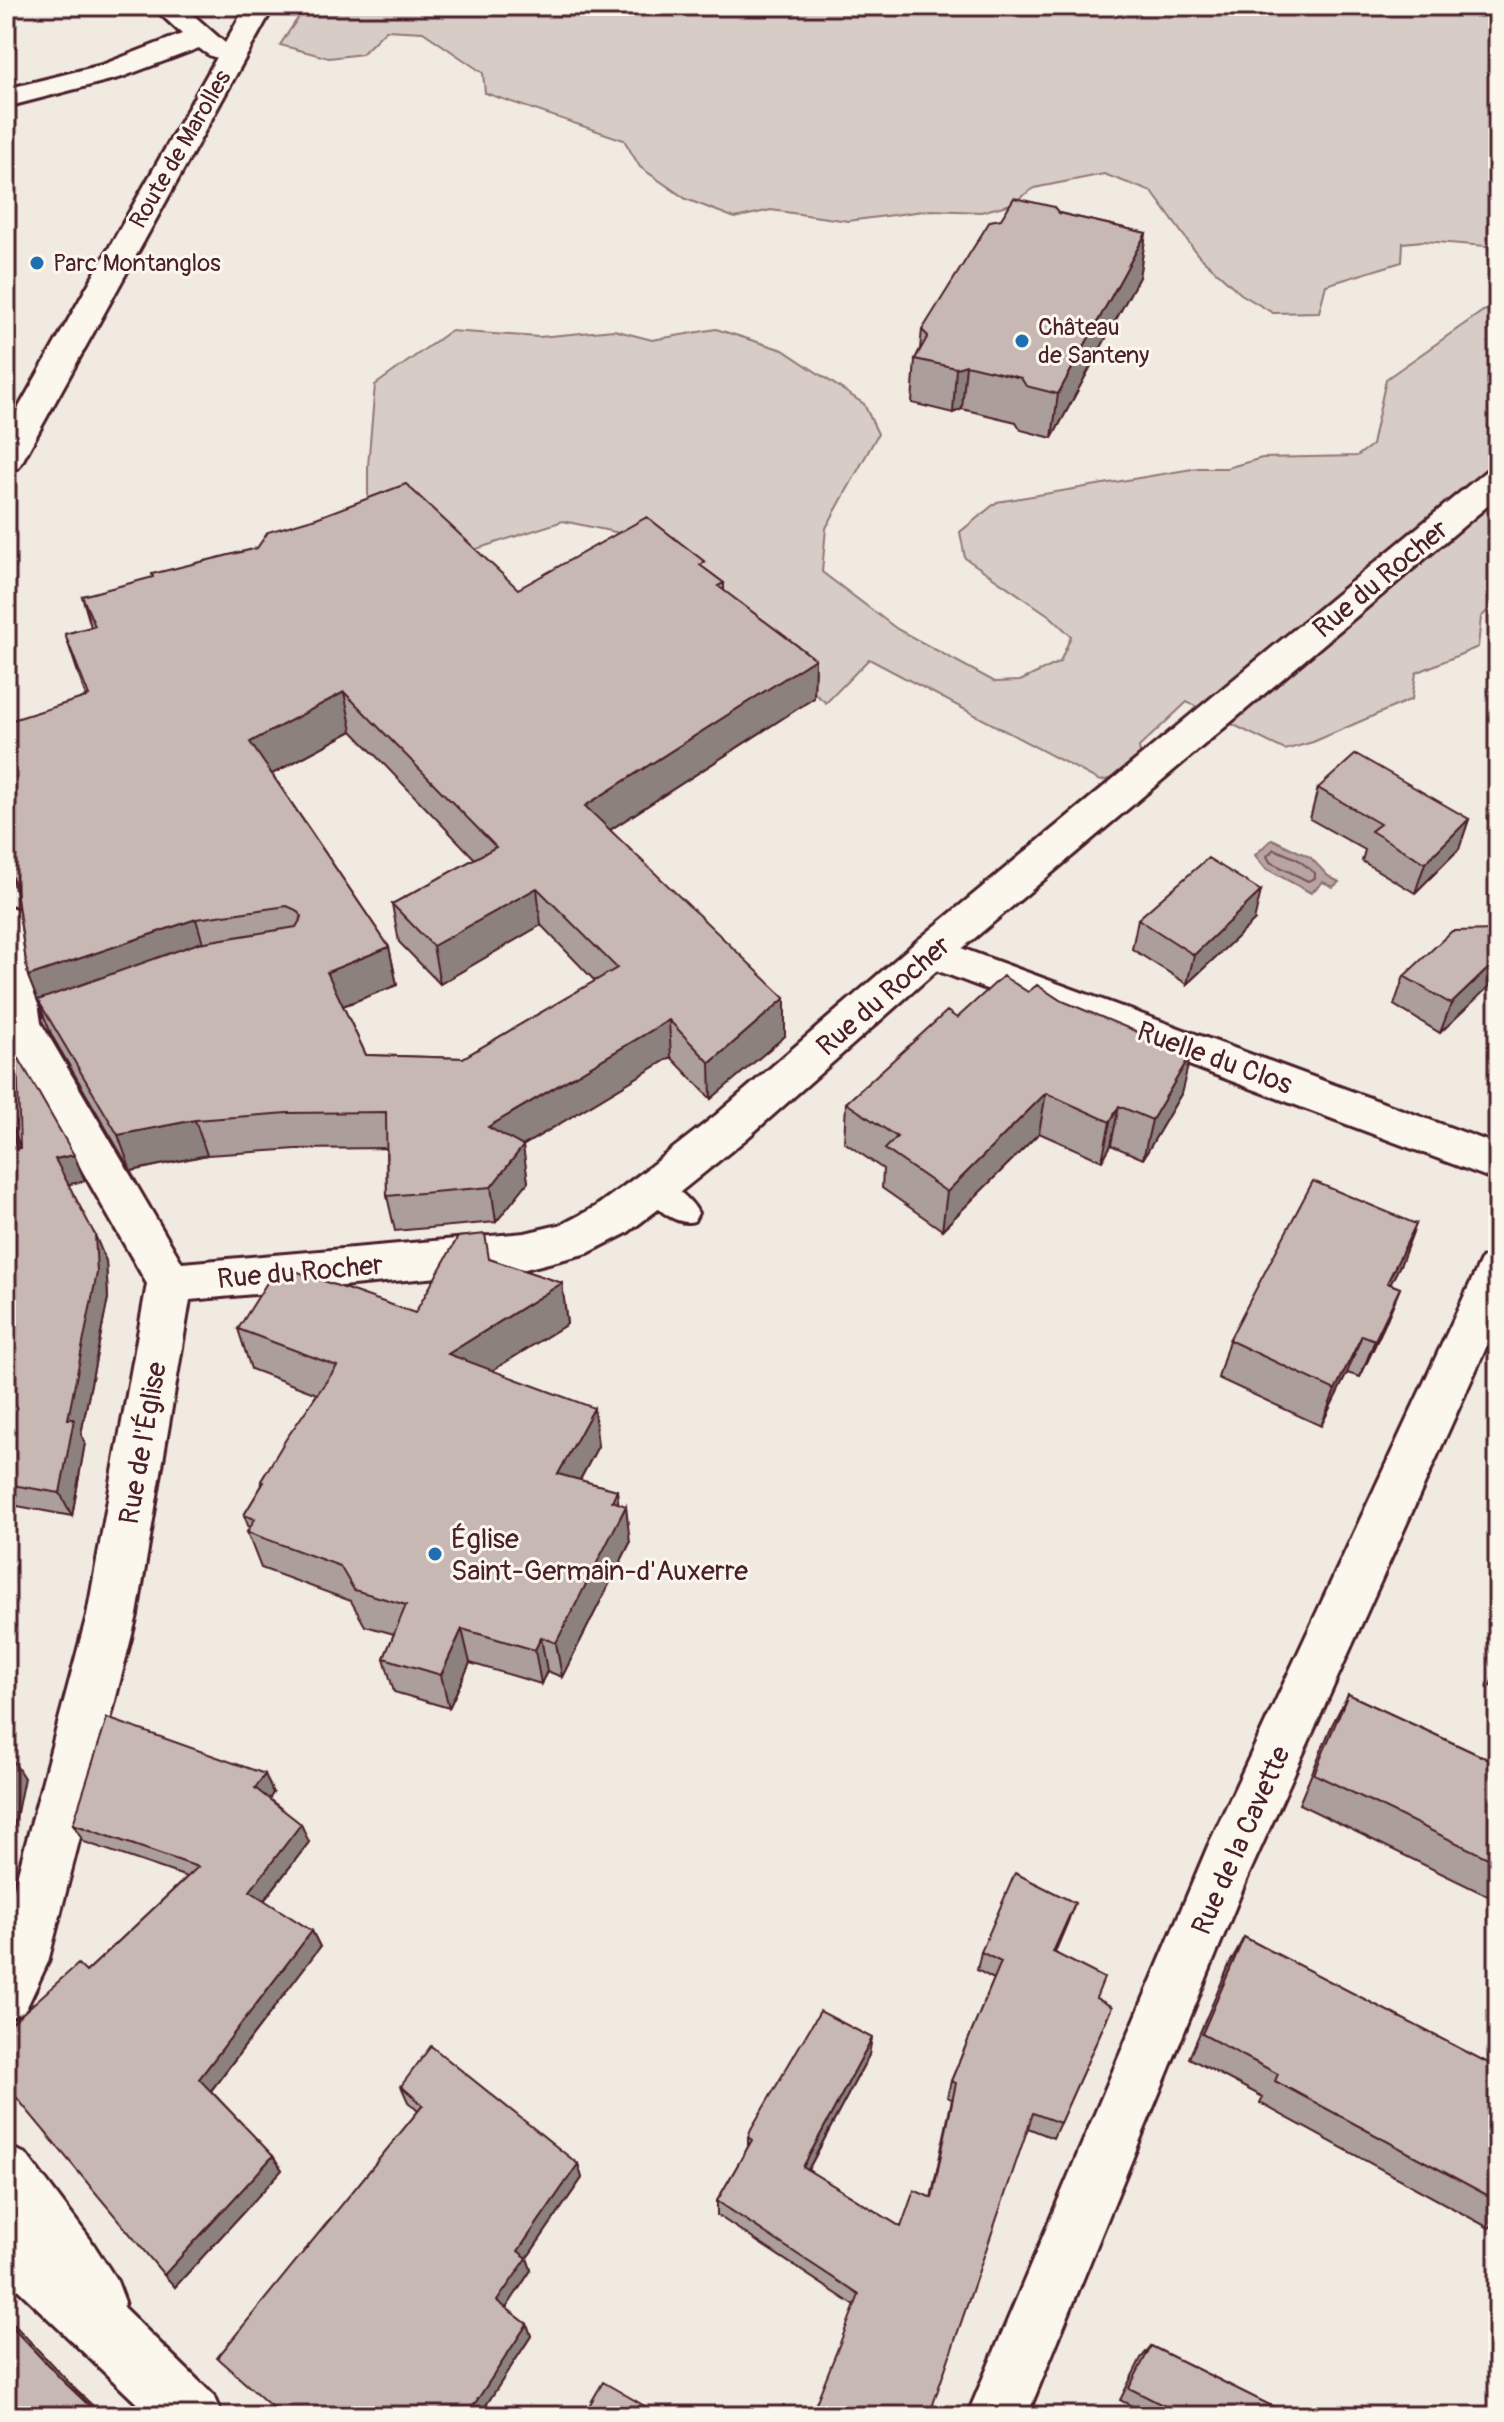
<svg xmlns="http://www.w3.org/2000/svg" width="1504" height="2422" viewBox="0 0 1504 2422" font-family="Pangolin,sans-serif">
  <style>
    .green { fill: #d8ccc6; stroke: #917678; stroke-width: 2 }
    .water { fill: #b8a4a2; stroke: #8c6f72; stroke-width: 2 }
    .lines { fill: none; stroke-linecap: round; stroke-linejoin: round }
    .shore { stroke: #76545b; stroke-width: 2 }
    .service-casing { stroke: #4a1f2b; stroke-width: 6 }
    .minor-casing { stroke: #4a1f2b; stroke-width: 6 }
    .tertiary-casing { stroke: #4a1f2b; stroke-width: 6 }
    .service { fill: #fbf7ec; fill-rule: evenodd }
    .minor { fill: #fbf7ec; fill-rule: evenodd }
    .tertiary { fill: #fbf7ec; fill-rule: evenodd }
    .wall { fill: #ac9e9a; stroke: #4a1f2b; stroke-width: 2; fill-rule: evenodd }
    .shaded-wall { fill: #8c817d; stroke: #4a1f2b; stroke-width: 2 }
    .building { fill: #c8b8b3; stroke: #4a1f2b; stroke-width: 2; fill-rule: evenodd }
    .poi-dot { fill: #1f6fb2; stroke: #fbf7ec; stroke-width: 3 }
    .labels { text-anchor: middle; stroke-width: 6; stroke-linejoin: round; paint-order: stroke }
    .far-street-label { font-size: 24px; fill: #4a1f2b; stroke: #fbf7ec }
    .far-poi-label { font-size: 24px; fill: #4a1f2b; stroke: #fbf7ec; text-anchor: start }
    .street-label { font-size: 28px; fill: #4a1f2b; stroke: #fbf7ec }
    .poi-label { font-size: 28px; fill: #4a1f2b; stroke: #fbf7ec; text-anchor: start }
  </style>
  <rect width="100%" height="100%" fill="#f0eae0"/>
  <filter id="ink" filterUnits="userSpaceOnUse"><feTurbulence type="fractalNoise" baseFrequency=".0125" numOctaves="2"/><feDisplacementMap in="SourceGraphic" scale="16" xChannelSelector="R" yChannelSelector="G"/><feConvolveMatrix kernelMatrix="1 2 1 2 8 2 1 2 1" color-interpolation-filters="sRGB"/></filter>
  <g filter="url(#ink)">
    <path class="green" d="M306 6H664L697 12 802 6H1498V247L1423 241 1403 243 1402 262 1326 285 1319 312 1273 313 1241 294 1198 255 1152 192 1104 174 1034 188 1011 204 981 212 931 210 848 221 771 210 735 218 686 199 640 167 624 140 485 93 483 73 423 32 386 30 362 54 329 58 280 45Z
      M1498 307V431L1491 436 1498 437V601L1481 617 1478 647 1416 673 1412 699 1313 742 1285 750 1187 702 1139 747 1141 759 1128 775 1100 781 869 659 826 703 629 535 563 521 458 555 368 512V466L375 385 450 331 539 337 614 330 652 340 716 329 783 350 864 404 878 434 826 528 822 572 897 629 995 682 1020 681 1060 662 1071 636 1050 616 965 558 960 532 997 502 1198 468H1227L1262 458 1357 456 1372 445 1386 379 1483 311Z"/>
    <path class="water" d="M1272 839 1310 857 1328 876 1339 882 1333 887 1323 882 1311 893 1265 868 1255 855Z"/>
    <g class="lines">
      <path class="shore" d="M1274 849 1297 859 1315 873V878L1308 881 1270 862 1267 856Z"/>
      <g class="service-casing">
        <path id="service" d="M654 1177C670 1183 691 1198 698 1213L694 1221C676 1227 649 1204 641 1188L645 1181Z"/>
      </g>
      <g class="minor-casing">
        <path id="minor" d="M152 6H183L233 50 229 56C215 60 209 56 199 48L122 77 6 107V89L102 65 182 34Z
          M6 906 20 910 26 921 41 1023 182 1263 525 1233 563 1224 595 1207 639 1175 654 1170 669 1175 676 1188 669 1201 627 1233 588 1253 525 1269 190 1300 137 1615 48 1962 25 2011 6 2019V1918L87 1615 147 1284 6 1037Z
          M931 937 1498 1145V1181L917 963 911 952 917 941Z
          M1498 1252V1321L1248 1876 1027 2416H967L1208 1846 1476 1271 1482 1258Z
          M6 2146 26 2154 90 2239 117 2281 125 2302 123 2307 213 2395 222 2416H150L6 2278Z"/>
      </g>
      <g class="tertiary-casing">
        <path id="tertiary" d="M246 6H274L23 460 18 468 6 471V430Z
          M1498 468V497L945 963 746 1139 669 1201 654 1206 639 1201 632 1188 639 1175 716 1115 917 941 1486 471Z"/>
      </g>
      <use href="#service" class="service"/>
      <use href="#minor" class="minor"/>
      <use href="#tertiary" class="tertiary"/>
    </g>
    <path class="wall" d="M1059 213 1146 233 1139 277 1052 438 1021 430 1016 422 962 409 953 413 912 403 915 359 920 349 922 330Z
      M705 569 724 583V591L815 659 814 698 610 830 785 1036 711 1099 671 1057 522 1146 528 1182 496 1222 395 1231 387 1196 386 1148 297 1149 207 1155 131 1171 52 1036 43 1014 28 976 16 893 8 870 86 697 65 634 91 627 82 596 518 589ZM352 731 475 859 392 904 399 942 440 984 541 925 595 981 463 1058 366 1055 343 1006 397 985 389 947 272 774Z
      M1318 788 1469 819 1459 849 1415 893 1362 861 1365 850 1310 819Z
      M1138 919 1254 921 1187 984 1132 949Z
      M1498 930 1440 1033 1394 1005 1404 976Z
      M957 1018 1181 1094 1143 1159 1111 1145 1102 1161 1039 1133 942 1230 882 1188 883 1169 844 1142 846 1103Z
      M6 1105 20 1148 74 1155 85 1181 68 1184 106 1261 108 1298 81 1434 85 1443 72 1516 6 1504Z
      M1416 1224 1401 1263 1390 1284 1400 1288 1384 1326 1360 1377 1347 1373 1321 1426 1218 1378 1229 1340Z
      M489 1259 562 1283 567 1324 492 1370 598 1446 580 1480 619 1504 630 1543 562 1677 547 1671 541 1684 470 1663 449 1708 394 1692 384 1658 394 1634 365 1626 351 1601 261 1568 247 1532 249 1528 244 1515 262 1485 261 1481 317 1394 251 1369 238 1329 415 1313Z
      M1498 1602V1618L1493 1616Z
      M1498 1665V1689L1490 1686Z
      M1348 1694 1498 1764V1901L1299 1804 1332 1725Z
      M273 1793 269 1799 309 1842 264 1901 312 1931 320 1947 211 2091 273 2156 282 2170 175 2287 86 1972 187 1877 84 1842 73 1824Z
      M1068 1921 1055 1952 1096 1998 1112 2007 1053 2138 1028 2128 855 2306 717 2215V2201L748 2147V2137L869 2055 808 2170 901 2227 931 2198 952 2099 947 2097 951 2081 994 1979 977 1970 981 1952Z
      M1244 1937 1498 2068V2222L1497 2221 1489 2228 1260 2103 1263 2097 1189 2058 1230 1963Z
      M401 2086 578 2164 582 2178 527 2258 531 2270 506 2308 527 2324 531 2336 479 2416 418 2111 408 2102Z
      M1151 2346 1292 2416H1151L1120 2400 1141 2358Z"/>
    <path class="shaded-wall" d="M1146 233 1139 277 1052 438 1058 394Z
      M966 365 962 409 953 413 956 368Z
      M815 659 814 698 588 844 585 806Z
      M344 692 352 731 259 781 250 742Z
      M1469 819 1459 849 1415 893 1425 863Z
      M537 888 541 925 440 984 433 946Z
      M1261 891 1254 921 1187 984 1194 955Z
      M196 919 207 957 38 1000 43 1014 28 976Z
      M389 947 397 985 335 1009 327 972Z
      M1498 959V978L1440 1033 1451 1004Z
      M785 998V1036L711 1099 710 1063Z
      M669 1020 671 1057 494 1163 488 1127Z
      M1191 1054 1181 1094 1143 1159 1152 1120Z
      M1046 1093 1039 1133 942 1230 947 1192Z
      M6 1105 28 1175 17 1149 6 1114Z
      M1119 1106 1111 1145 1102 1161 1110 1122Z
      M195 1120 207 1155 131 1171 118 1135Z
      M523 1146 528 1182 496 1222 491 1187Z
      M74 1155 85 1181 65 1185 55 1159Z
      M1416 1224 1401 1263 1372 1321 1387 1283Z
      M95 1235 106 1261 108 1298 81 1434 85 1443 72 1516 60 1493 68 1419Z
      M562 1283 567 1324 456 1393 448 1354Z
      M1400 1288 1384 1326 1360 1377 1375 1340Z
      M1362 1335 1347 1373 1321 1426 1335 1390Z
      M594 1408 598 1446 563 1511 558 1474Z
      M617 1490 620 1518 626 1506 630 1543 562 1677 556 1643Z
      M462 1629 470 1663 449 1708 441 1675Z
      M541 1637 547 1671 541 1684 535 1650Z
      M6 1750 24 1778 6 1867Z
      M265 1774 273 1793 264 1807 255 1788Z
      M301 1824 309 1842 258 1908 250 1891Z
      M1075 1903 1068 1921 1047 1970 1053 1952Z
      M312 1931 320 1947 209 2093 199 2079Z
      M872 2038 869 2055 802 2181 803 2167Z
      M273 2156 282 2170 175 2287 164 2275Z
      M578 2164 582 2178 527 2258 531 2270 503 2313 497 2301 518 2251Z
      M6 2316 76 2390 104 2416H100L62 2380 6 2321Z
      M527 2324 531 2336 479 2416H473L470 2411Z"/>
    <path class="building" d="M1014 198 1054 207 1059 213 1146 233 1058 394 1026 386 1021 378 966 365 956 368 915 359 928 336 922 330 990 221 1001 219Z
      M406 484 518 589 647 517 705 562 700 565 724 583 718 586 815 659 585 806 785 998 710 1063 669 1020 488 1127 523 1146 491 1187 387 1196 386 1112 287 1113 195 1120 118 1135 38 1000 199 943 296 927 302 917 296 910 287 906 196 919 28 976 15 883 8 870 6 811V722L89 696 65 634 95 626 82 596 153 577 152 574 257 548 268 532 316 518ZM344 692 496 847 392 904 433 946 537 888 617 968 463 1058 366 1055 327 972 389 947 250 742Z
      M1356 754 1469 819 1425 863 1371 831 1380 824 1318 788Z
      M1208 858 1261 891 1194 955 1138 919Z
      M1498 930V959L1451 1004 1404 976 1452 931Z
      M1003 976 1028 992 1037 985 1060 1000 1191 1054 1152 1120 1119 1106 1110 1122 1046 1093 947 1192 885 1149 897 1137 846 1103 947 1011 957 1018Z
      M17 1055 74 1155 55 1159 95 1235 97 1273 68 1419H74L60 1493 6 1484V1114L17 1149 20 1148Z
      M1313 1181 1416 1224 1387 1283 1400 1288 1375 1340 1362 1335 1335 1390 1229 1340Z
      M485 1234 489 1259 562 1283 448 1354 594 1408 558 1474 617 1490 612 1501 626 1506 556 1643 541 1637 535 1650 462 1629 441 1675 384 1658 406 1605 354 1590 340 1566 247 1532 255 1519 244 1515 264 1482 261 1481 286 1439 337 1366 238 1329 278 1265 415 1313 458 1237Z
      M1348 1694 1498 1764V1863L1314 1774Z
      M107 1718 265 1774 255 1788 301 1824 250 1891 312 1931 199 2079 273 2156 164 2275 6 2085V2028L78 1964 86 1972 198 1867 73 1824Z
      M1015 1873 1075 1903 1053 1952 1104 1978 1096 1998 1112 2007 1060 2123 1033 2113 929 2416H811L859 2295 717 2201 752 2140 748 2137 751 2129 820 2011 872 2038 803 2167 901 2227 914 2190 932 2198 956 2083 951 2081 1001 1962 981 1952Z
      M1244 1937 1498 2068V2201L1275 2081 1278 2074 1202 2034Z
      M431 2046 578 2164 518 2251 527 2258 497 2301 527 2324 470 2411 476 2416H282L217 2358 423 2105 401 2086Z
      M6 2321 62 2380 100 2416H6Z
      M1151 2346 1292 2416H1184L1129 2388Z
      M603 2382 662 2416H583Z"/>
  </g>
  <g class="poi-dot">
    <circle cx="37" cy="263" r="8"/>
    <circle cx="1022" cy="341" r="8"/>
    <circle cx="435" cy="1554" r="8"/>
  </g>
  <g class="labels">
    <g class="far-street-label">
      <text transform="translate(180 149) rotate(-60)" y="8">Route de Marolles</text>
    </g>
    <g class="far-poi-label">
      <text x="53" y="271">Parc Montanglos</text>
      <text x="1038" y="335">Château<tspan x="1038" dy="28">de Santeny</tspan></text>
    </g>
    <g class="street-label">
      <text transform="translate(1380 578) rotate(-40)" y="10">Rue du Rocher</text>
      <text transform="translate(883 995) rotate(-41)" y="10">Rue du Rocher</text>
      <text transform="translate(1215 1057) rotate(20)" y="10">Ruelle du Clos</text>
      <text transform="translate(300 1271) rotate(-5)" y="10">Rue du Rocher</text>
      <text transform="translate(142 1443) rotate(-80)" y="10">Rue de l'Église</text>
      <text transform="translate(1240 1840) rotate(-66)" y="10">Rue de la Cavette</text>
    </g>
    <g class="poi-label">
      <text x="451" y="1548">Église<tspan x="451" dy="32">Saint-Germain-d'Auxerre</tspan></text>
    </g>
  </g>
  <rect width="1504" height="2422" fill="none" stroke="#fbf7ec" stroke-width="32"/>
  <rect x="16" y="16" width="1472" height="2390" fill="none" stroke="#4a1f2b" stroke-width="3" filter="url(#ink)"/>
</svg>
